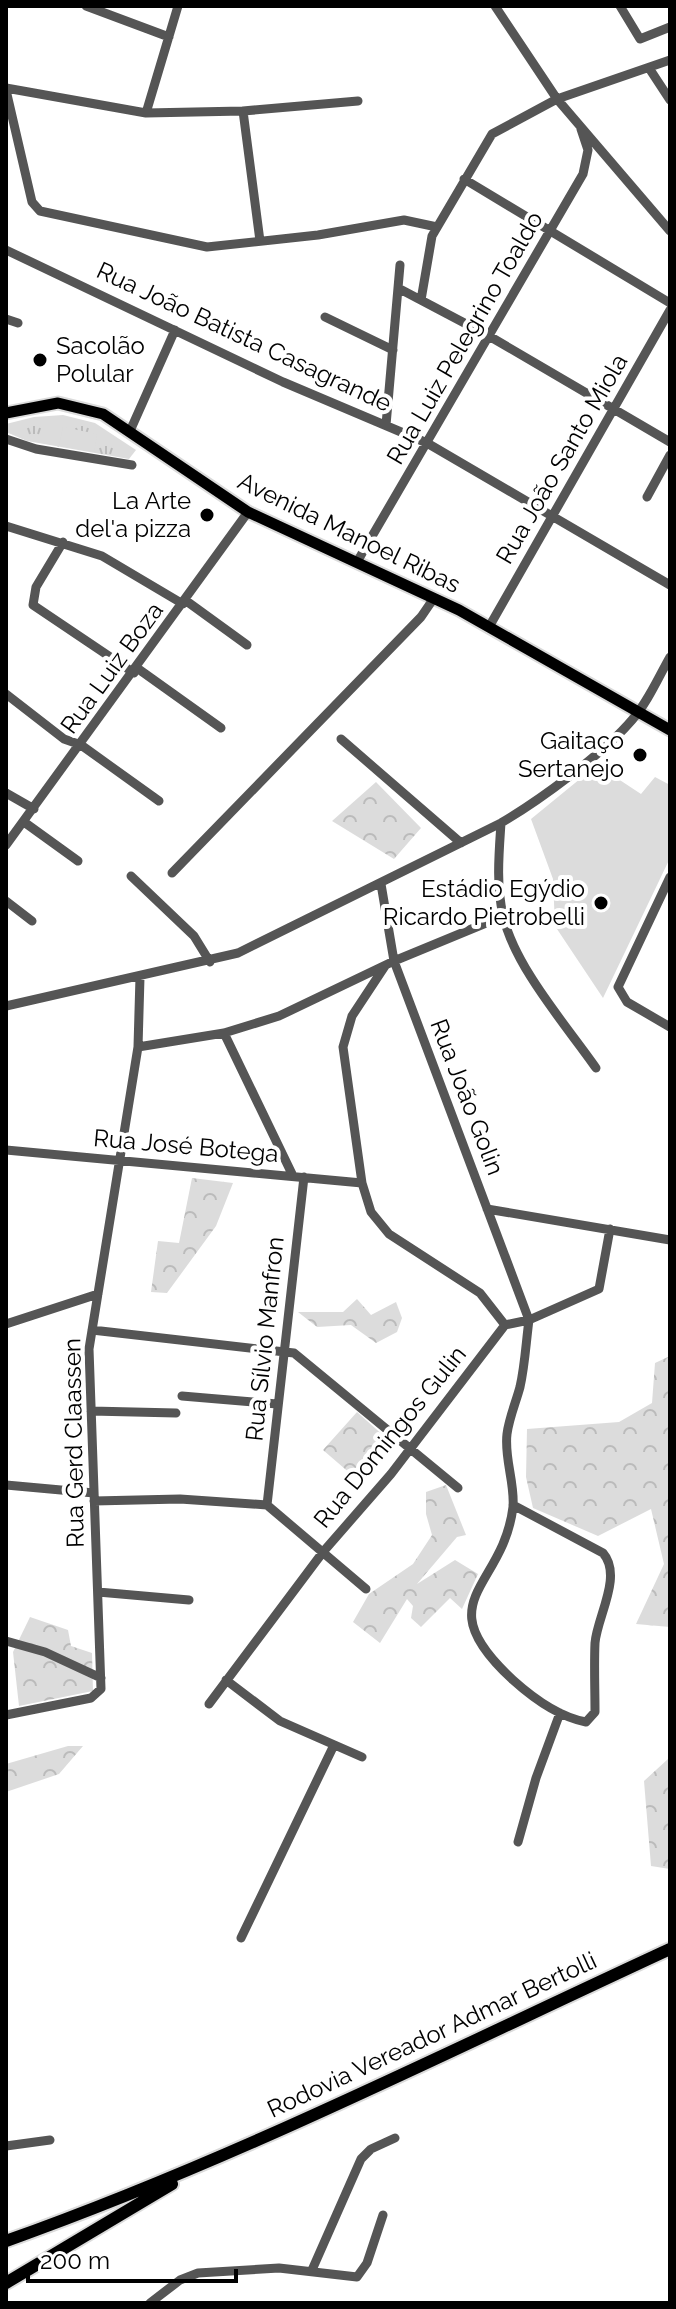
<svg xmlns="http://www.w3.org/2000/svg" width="676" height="2309" viewBox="0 0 676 2309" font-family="Raleway,sans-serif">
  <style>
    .forest { fill: url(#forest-crowns) }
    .park { fill: url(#park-tufts) }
    .pitch { fill: #dcdcdc }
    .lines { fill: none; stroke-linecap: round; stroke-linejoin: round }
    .major-casing { stroke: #dbdbdb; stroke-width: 15 }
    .highway-casing { stroke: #dbdbdb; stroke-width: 16 }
    .minor { stroke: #555; stroke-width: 9 }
    .major { stroke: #000; stroke-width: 11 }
    .highway { stroke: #000; stroke-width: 12 }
    .poi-dot { fill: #000; stroke: #fff; stroke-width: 3 }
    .labels { text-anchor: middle; stroke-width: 8; stroke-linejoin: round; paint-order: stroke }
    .street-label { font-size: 24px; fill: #000; stroke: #fff }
    .poi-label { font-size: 24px; fill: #000; stroke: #fff; text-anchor: end }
  </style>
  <defs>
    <pattern id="forest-crowns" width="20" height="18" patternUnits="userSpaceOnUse" patternTransform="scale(2)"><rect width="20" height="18" fill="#dcdcdc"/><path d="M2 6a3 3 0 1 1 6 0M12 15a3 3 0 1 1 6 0" fill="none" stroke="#bbb"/></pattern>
    <pattern id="park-tufts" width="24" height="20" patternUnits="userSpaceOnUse" patternTransform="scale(2)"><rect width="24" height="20" fill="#dcdcdc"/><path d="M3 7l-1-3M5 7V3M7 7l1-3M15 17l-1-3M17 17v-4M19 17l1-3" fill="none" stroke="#bbb"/></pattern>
  </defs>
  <rect width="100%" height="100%" fill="#fff"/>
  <path class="forest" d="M376 782 421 828 394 859 332 821Z
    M192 1178 233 1183 216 1226 167 1293 151 1292 158 1241 179 1243Z
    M357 1299 371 1315 396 1302 402 1318 397 1332 376 1343 351 1325 317 1327 298 1312H343Z
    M670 1356V1627L636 1624 664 1564 651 1509 598 1536 533 1508 526 1477 527 1429 619 1422 652 1403 655 1363Z
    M357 1412 385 1437 352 1475 323 1450Z
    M446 1485 466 1535 457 1537 417 1584 455 1560 478 1574 462 1609 450 1598 421 1627 411 1618 413 1606 407 1599 380 1643 353 1622 369 1594 413 1564 432 1535 426 1514V1492Z
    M30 1617 68 1630 71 1646 92 1653 93 1691 19 1706 13 1652Z
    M68 1746H83L59 1774 6 1792V1764Z
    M668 1759 670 1760V1869L651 1866 644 1781Z"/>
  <path class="park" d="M63 415 95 423 136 450 129 459 27 441 6 432V424L34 417Z"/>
  <path class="pitch" d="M63 427 97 434 94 452 59 445Z
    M597 765 641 794 655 777 670 785V858L603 998 555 926 553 879 531 819Z"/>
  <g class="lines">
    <g class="major-casing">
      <path id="major" d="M6 413 58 403 103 414 248 512 459 610 670 730"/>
    </g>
    <g class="highway-casing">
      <path id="highway" d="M6 2241C234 2160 451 2050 670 1949
        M6 2283 172 2184"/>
    </g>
    <path class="minor" d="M86 6 169 37
      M495 6 557 99 670 231
      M620 6 640 39 670 27
      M649 68 670 100
      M6 88 146 113 243 111 358 101
      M6 90 32 202 40 211 207 247 318 235 404 220 437 227
      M243 111 260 241
      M146 113 178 6
      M464 179 670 303
      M6 250 283 382 427 443 670 585
      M400 265 398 288 489 336 670 442
      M421 300 432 236 492 134 557 99 670 60
      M325 317 393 350
      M6 319 18 323
      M386 425 398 288
      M130 431 175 330
      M6 439 36 449 132 465
      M647 497 670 455
      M6 526 102 556 183 604
      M63 542 36 587 33 605 134 673
      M357 562 583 174 588 150 581 129
      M185 600 247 645
      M489 627 670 310
      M137 668 221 728
      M6 694 64 739 81 745 159 801
      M341 739 461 843
      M6 793 34 809
      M24 822 78 861
      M501 823C499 853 496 885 503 915 514 966 566 1025 596 1068
      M6 845 248 512
      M172 873 421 617 434 598
      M131 876 194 936 210 962
      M670 877 618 987 627 1002 670 1027
      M381 884 394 961 529 1320C526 1342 525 1365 520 1387 516 1402 509 1418 507 1434 504 1458 515 1483 513 1507 503 1590 425 1599 513 1680 533 1698 559 1717 586 1722L595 1712C595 1689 594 1666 595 1643 597 1617 623 1576 603 1553L513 1505
      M6 901 32 921
      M385 966 352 1016 343 1047 362 1183 371 1212 389 1234 480 1293 505 1325
      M6 1006 238 953 501 823C540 800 603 754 632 720 648 702 658 678 670 657
      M224 1033 293 1176
      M138 1047 224 1033 279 1016 394 961 503 916
      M6 1150 362 1183
      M487 1209 670 1240
      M6 1324 98 1294
      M92 1330 294 1353 458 1488
      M182 1396 277 1404
      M91 1411 176 1413
      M6 1485 94 1493
      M94 1501 180 1499 267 1505 366 1589
      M267 1505 304 1177
      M98 1592 189 1600
      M6 1641 45 1652 101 1678
      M226 1680 280 1721 362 1757
      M209 1704 323 1552 391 1474 505 1325 529 1320 599 1289 610 1229
      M6 1715 91 1698 101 1689 89 1349 138 1047 140 977
      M518 1842 536 1778 560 1713
      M241 1938 334 1745
      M6 2146 50 2140
      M312 2270 361 2159 371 2149 395 2138
      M150 2303 180 2280 198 2273 279 2268 357 2277 367 2263 383 2215"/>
    <use href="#major" class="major"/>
    <use href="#highway" class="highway"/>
  </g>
  <g class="poi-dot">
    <circle cx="40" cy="360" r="8"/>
    <circle cx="207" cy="515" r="8"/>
    <circle cx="640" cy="755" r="8"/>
    <circle cx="601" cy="903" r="8"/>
  </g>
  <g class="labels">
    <g class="street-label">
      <text transform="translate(244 337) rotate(25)" y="8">Rua João Batista Casagrande</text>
      <text transform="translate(465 338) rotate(-60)" y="8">Rua Luiz Pelegrino Toaldo</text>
      <text transform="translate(562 459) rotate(-60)" y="8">Rua João Santo Miola</text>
      <text transform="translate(349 533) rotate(26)" y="8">Avenida Manoel Ribas</text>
      <text transform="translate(112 668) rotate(-54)" y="8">Rua Luiz Boza</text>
      <text transform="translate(467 1097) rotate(69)" y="8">Rua João Golin</text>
      <text transform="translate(186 1146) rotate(5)" y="8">Rua José Botega</text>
      <text transform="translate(265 1339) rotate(-84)" y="8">Rua Sílvio Manfron</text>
      <text transform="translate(390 1437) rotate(-51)" y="8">Rua Domingos Gulin</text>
      <text transform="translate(74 1443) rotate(-91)" y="8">Rua Gerd Claassen</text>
      <text transform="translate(432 2035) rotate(-25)" y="8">Rodovia Vereador Admar Bertolli</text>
    </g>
    <g class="poi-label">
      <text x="56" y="354" text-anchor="start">Sacolão<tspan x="56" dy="28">Polular</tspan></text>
      <text x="191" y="509">La Arte<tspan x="191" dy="28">del'a pizza</tspan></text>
      <text x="624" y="749">Gaitaço<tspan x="624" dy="28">Sertanejo</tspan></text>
      <text x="585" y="897">Estádio Egýdio<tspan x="585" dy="28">Ricardo Pietrobelli</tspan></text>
    </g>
  </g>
  <rect width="676" height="2309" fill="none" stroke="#000000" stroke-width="16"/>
  <path d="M28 2269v12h208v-12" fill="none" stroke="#000000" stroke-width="4"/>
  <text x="40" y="2269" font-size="24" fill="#000000" stroke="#ffffff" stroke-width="6" paint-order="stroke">200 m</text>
</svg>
